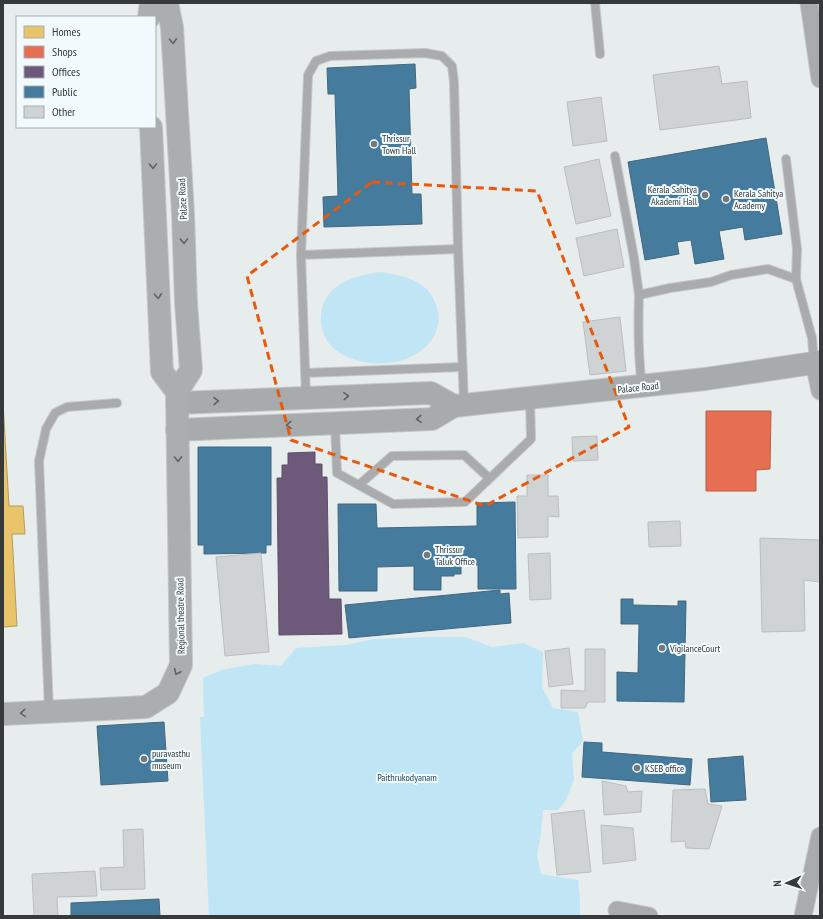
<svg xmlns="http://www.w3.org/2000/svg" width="823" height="919" viewBox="0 0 823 919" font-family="'PT Sans Narrow',sans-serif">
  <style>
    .green { fill: #c0e5f5 }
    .homes { fill: #e9c46a; stroke: #b49b5c }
    .shops { fill: #e76f51; stroke: #b25f4a }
    .offices { fill: #6d597a; stroke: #5d5067 }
    .public { fill: #457b9d; stroke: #416880 }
    .building { fill: #cfd3d4; stroke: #babebe }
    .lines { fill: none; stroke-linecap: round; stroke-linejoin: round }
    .service-casing { stroke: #c5c8c9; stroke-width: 10 }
    .minor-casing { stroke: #c5c8c9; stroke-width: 19 }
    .secondary-casing { stroke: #c5c8c9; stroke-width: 24 }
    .primary-casing { stroke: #c5c8c9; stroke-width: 24 }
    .service { stroke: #a9abac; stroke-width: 8 }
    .minor { stroke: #a9abac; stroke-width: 17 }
    .secondary { stroke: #a7abac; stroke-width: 22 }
    .primary { stroke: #abaeaf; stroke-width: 22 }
    .oneway { stroke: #606364 }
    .oneway2 { stroke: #5e6263 }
    .marked { fill: none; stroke: #e8590c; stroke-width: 3; stroke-dasharray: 8 5; stroke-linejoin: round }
    .poi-dot { fill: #757879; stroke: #f2fafe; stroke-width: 1.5 }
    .labels { text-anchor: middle; stroke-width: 4; stroke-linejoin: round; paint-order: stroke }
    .poi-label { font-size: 10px; fill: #373a3b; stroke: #f2fafe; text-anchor: start }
    .street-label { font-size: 10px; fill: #373a3b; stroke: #f2fafe }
    .park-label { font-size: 10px; fill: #19495c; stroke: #f2fafe }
  </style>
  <rect width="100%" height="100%" fill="#e7eced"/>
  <path class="green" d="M378 272C405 275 432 281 438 312 440 321 437 333 431 341 410 368 367 369 340 353 316 339 315 304 335 288 347 278 363 275 378 272Z
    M423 637H465L492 647 523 643 543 652 542 687 553 708 578 712 583 741 572 753 574 780 565 802 558 810H543L541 833 537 855 541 874 578 880 580 901V916H209L200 717H204L203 678 222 670 253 664 281 666 296 648 345 645 374 639Z"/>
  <path class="homes" d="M3 403 9 506H23L25 534H12L17 626 3 627Z"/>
  <path class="shops" d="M706 411H771L770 469 756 470V491H706Z"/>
  <path class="offices" d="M315 452V464H322V477H327L329 599H341L342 634 279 635 277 478H282V465H288V453Z"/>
  <path class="public" d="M415 64 416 88 409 89 412 194H421L422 224 324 227 323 197 338 196 335 94H328L327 68Z
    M766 138 782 234 745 240 743 227 719 231 724 259 695 264 691 240 677 242 679 254 645 260 628 162Z
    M198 447H271V545H266V553L204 554V545H198Z
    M515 502 516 589H478V565H461V574H454V576H441V590H414V566L377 567V591H339L338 504H376L377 528 477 526V503Z
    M500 590V594L509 593 511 623 349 638 345 605Z
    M621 599H633V605L678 606V601H686L684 702 617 701V672L638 673 639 624H621Z
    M164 722 168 781 101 785 97 726Z
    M584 742 602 743V752L692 759 690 785 582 777Z
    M743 756 746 800 711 802 708 759Z
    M159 899 160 916H71V903Z"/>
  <path class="building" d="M719 66 722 84 747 81 751 118 660 130 653 75Z
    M601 97 607 141 573 146 567 102Z
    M599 159 611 216 576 224 564 167Z
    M617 229 624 267 584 276 576 238Z
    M620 317 626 371 590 375 583 322Z
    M597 436 598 460 573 461 572 437Z
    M527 475H548V496H558L559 517 548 516V537L518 538 517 496H527Z
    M680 521 681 546 649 547 648 522Z
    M760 538 820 540V582L804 580 805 631 762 632Z
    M261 553 269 652 225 656 216 557Z
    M550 553 551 599 530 600 528 554Z
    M569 648 573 684 549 687 545 651Z
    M585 649H605V702H588L585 708H561V690L585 691Z
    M602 781 626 786 628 792 642 791 641 812 604 815Z
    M705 789 708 804 722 806 709 849 686 848 685 841 671 842 673 790Z
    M584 810 591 872 557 875 551 814Z
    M601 825 633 828 636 860 603 864Z
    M143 829 145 889 101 890 100 868 124 867 123 830Z
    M95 871 97 896 57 897 58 916H34L32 874Z"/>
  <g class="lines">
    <g class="service-casing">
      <path id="service" d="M595 3 600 54
        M615 156 634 258 639 295 670 288 711 282 731 275 768 269 796 279 812 338 814 362
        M786 159 797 249 796 279
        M301 255 308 75 316 61 330 56 425 53 442 56 452 66 454 82 458 249
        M639 295C638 325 638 356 642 386
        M305 373 462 367
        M306 397 301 255 458 249 464 404
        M335 425 337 473 393 504 465 502 531 439 530 398
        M360 484 392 456 464 455 489 478
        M49 711 39 461 46 429 55 413 67 407 117 403"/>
    </g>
    <g class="minor-casing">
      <path id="minor" d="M809 3 820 79
        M814 362 820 391
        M617 910 649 916
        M803 916 820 836"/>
    </g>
    <g class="secondary-casing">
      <path id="secondary" d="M177 403 431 393 454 406
        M177 430 432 419 454 406 705 379 820 362"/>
    </g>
    <g class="primary-casing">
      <path id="primary" d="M167 3 172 27 183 214 186 303 191 370 177 392
        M149 17 151 3
        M151 127 162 372 177 392
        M3 714 146 707 168 693 181 665 177 392"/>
    </g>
    <use href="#service" class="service"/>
    <use href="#minor" class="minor"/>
    <use href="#secondary" class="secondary"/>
    <use href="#primary" class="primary"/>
  </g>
  <defs><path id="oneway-chevron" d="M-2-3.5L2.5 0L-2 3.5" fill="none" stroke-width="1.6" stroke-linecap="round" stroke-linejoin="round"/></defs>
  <g class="oneway">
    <use href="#oneway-chevron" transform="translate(173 41) rotate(87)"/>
    <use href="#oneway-chevron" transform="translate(153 166) rotate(88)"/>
    <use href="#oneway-chevron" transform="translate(184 241) rotate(88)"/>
    <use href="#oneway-chevron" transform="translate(158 296) rotate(87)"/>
    <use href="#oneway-chevron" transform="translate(178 459) rotate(89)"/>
    <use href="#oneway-chevron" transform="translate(177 672) rotate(115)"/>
    <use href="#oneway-chevron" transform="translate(23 713) rotate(177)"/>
  </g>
  <g class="oneway2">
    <use href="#oneway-chevron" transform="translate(346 396) rotate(-2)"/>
    <use href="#oneway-chevron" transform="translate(216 401) rotate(-2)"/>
    <use href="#oneway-chevron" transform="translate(419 419) rotate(177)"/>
    <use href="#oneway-chevron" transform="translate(289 425) rotate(177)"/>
  </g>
  <path class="marked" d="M372 182 537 191 629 427 485 506 291 440 247 276Z"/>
  <g class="poi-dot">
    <circle cx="374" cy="144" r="4"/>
    <circle cx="705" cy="195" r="4"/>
    <circle cx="726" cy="199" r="4"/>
    <circle cx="427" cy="555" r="4"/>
    <circle cx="662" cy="648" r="4"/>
    <circle cx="144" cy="759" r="4"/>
    <circle cx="637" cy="768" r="4"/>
  </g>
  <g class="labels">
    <g class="poi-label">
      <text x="382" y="142">Thrissur<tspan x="382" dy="12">Town Hall</tspan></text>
      <text x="697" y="193" text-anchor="end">Kerala Sahitya<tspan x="697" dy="12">Akademi Hall</tspan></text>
      <text x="734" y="197">Kerala Sahitya<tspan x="734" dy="12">Academy</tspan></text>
      <text x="435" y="553">Thrissur<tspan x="435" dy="12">Taluk Office</tspan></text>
      <text x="670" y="652">VigilanceCourt</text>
      <text x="152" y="757">puravasthu<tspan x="152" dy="12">museum</tspan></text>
      <text x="645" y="772">KSEB office</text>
    </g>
    <g class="street-label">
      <text transform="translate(182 199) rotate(-93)" y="4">Palace Road</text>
      <text transform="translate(638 387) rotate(-6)" y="4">Palace Road</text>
      <text transform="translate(180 616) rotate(-91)" y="4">Regional theatre Road</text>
    </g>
    <g class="park-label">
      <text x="407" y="781">Paithrukodyanam</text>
    </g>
  </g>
  <rect width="823" height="919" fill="none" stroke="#373a3b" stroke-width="8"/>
  <rect x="16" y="16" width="140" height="112" fill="#f2fafe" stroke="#a7adb0"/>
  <rect x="24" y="26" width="20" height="12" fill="#e9c46a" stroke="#a7adb0"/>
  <text x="52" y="36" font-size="12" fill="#373a3b">Homes</text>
  <rect x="24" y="46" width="20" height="12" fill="#e76f51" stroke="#a7adb0"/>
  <text x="52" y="56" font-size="12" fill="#373a3b">Shops</text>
  <rect x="24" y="66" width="20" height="12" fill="#6d597a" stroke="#a7adb0"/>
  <text x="52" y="76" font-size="12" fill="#373a3b">Offices</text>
  <rect x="24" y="86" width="20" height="12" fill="#457b9d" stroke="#a7adb0"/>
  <text x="52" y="96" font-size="12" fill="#373a3b">Public</text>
  <rect x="24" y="106" width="20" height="12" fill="#cfd3d4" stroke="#a7adb0"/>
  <text x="52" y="116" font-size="12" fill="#373a3b">Other</text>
  <g transform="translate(787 883) rotate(267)" stroke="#f2fafe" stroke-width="3" paint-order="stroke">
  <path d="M0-3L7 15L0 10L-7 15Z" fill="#373a3b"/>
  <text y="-6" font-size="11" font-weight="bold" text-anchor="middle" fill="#373a3b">N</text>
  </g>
</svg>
